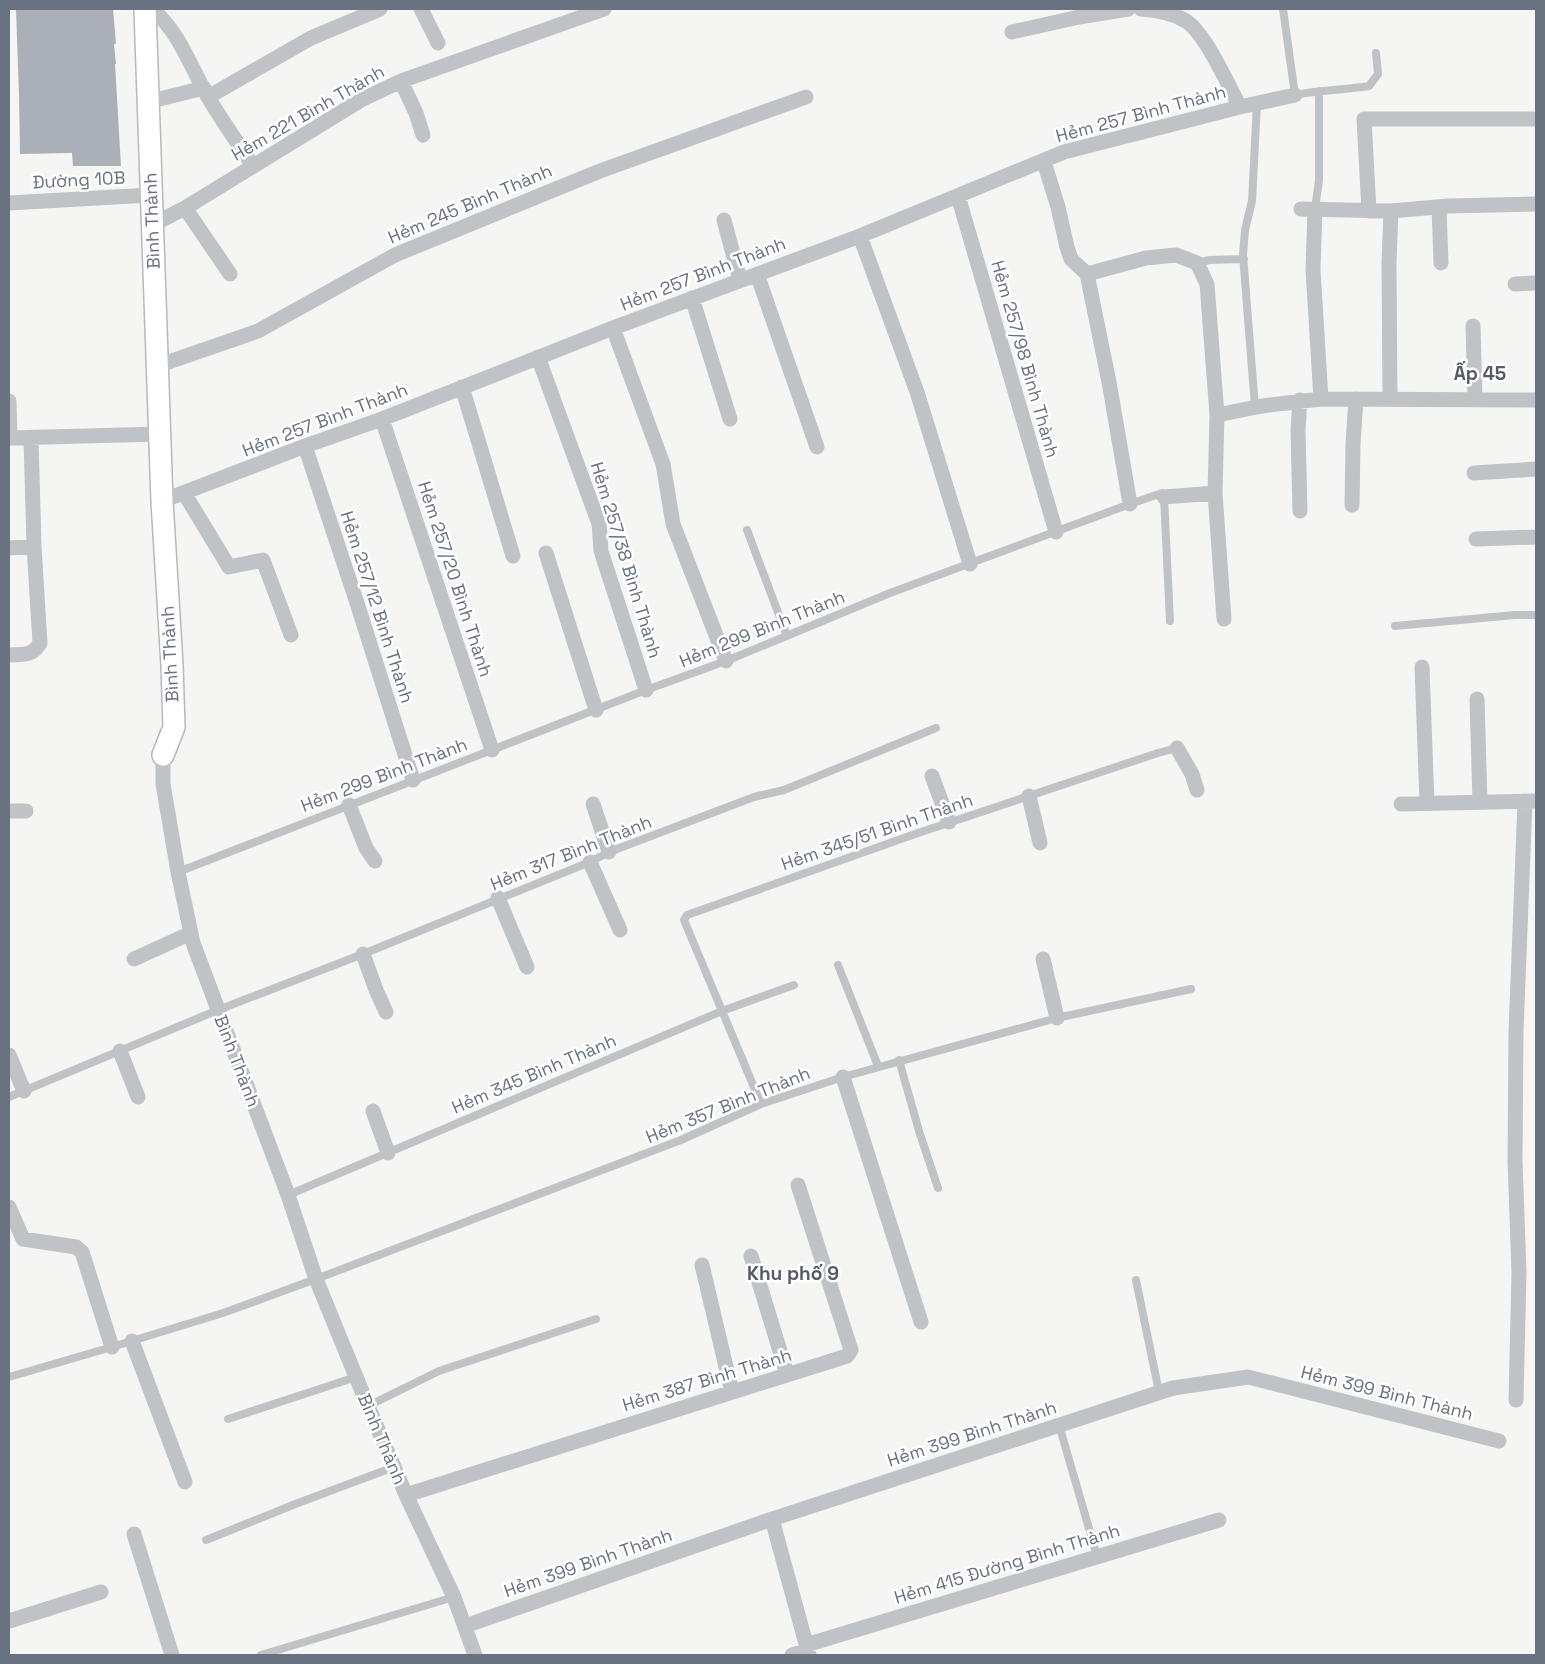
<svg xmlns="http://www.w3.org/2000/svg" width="1545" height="1664" viewBox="0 0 1545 1664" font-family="'Space Grotesk',sans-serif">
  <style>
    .building { fill: #abafb6 }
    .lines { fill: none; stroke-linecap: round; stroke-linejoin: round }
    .secondary-casing { stroke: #b5b8bd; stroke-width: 24 }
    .lane { stroke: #c0c3c6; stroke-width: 8 }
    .street { stroke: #c0c3c6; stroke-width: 15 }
    .secondary { stroke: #fff; stroke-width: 21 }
    .labels { text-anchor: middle; stroke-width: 5; stroke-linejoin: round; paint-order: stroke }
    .street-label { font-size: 18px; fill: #697280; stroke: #fff }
    .neighbourhood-label { font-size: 19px; font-weight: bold; fill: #555c67; stroke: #fff }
  </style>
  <rect width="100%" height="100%" fill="#f5f6f3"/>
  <path class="building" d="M16 9H113L116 44H114L116 64H115L121 166H73L72 153 20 154 19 95Z"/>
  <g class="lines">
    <g class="secondary-casing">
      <path id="secondary" d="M145 9 162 501 172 665 174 727 163 755"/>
    </g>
    <path class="lane" d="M1283 9 1295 95C1319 90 1344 90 1369 86L1378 74 1376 53
      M1315 209 1319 180V91
      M1197 263 1210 260 1244 259
      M1255 407 1243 255 1245 230 1252 201 1257 103
      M747 530 787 636
      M1395 626 1515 615H1536
      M178 872 646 690 726 661 890 593 1130 504 1162 493 1164 497 1170 621
      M838 965 878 1066
      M899 1060 919 1131 938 1188
      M9 1097 218 1010 363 954 590 862 609 852 754 797 784 790 936 728
      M761 1104 684 920 687 915 918 833 1158 753 1177 748
      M288 1195 722 1011 794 985
      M1136 1280 1159 1392
      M9 1377 112 1347 223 1313 316 1279 681 1140 761 1104 843 1077 1057 1018 1191 989
      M368 1406 439 1371 596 1319
      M228 1419 356 1377
      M1059 1425 1097 1556
      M206 1540 298 1503 394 1467
      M261 1655 454 1597"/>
    <path class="street" d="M152 9C179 31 191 68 208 97 222 121 238 143 253 166
      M421 9 438 43
      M1141 9C1156 10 1173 13 1186 21 1206 34 1228 85 1240 107
      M1012 32 1079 17 1128 9
      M401 81 416 113 423 135
      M208 97 311 38 380 9
      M147 102 204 88
      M1044 162 1058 207 1067 247 1071 259 1087 274 1109 382 1130 504
      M958 196 1056 532
      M9 203 150 195
      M1439 207 1441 263
      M185 208 230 274
      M1301 209 1391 211 1448 206 1536 204
      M1315 209 1313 270 1321 399
      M1369 211 1364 119H1536
      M724 220 740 280
      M152 225 185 208 361 100 401 81 604 9
      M860 236 917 392 970 564
      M757 274 817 447
      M1087 274 1146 258 1176 255 1197 263 1207 284 1217 415
      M1515 284 1536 283
      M692 298 730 419
      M1473 326 1475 400
      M613 328 663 464 673 524 726 661
      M538 357 599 524 601 551 646 690
      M157 366 258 331 395 255 600 171 806 97
      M462 387 513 556
      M1390 399 1389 263 1391 211
      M9 401 10 438
      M382 419 492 750
      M9 438 160 434
      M305 446 357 603 413 780
      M1474 473 1536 469
      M184 493 229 567 263 560 291 635
      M1215 493 1224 619
      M1164 497 1215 493 1217 415 1262 406 1321 399 1536 400
      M162 501 305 446 382 419 613 328 860 236 1064 152 1240 107 1295 95
      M1352 505 1353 444 1356 399
      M1300 511 1298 430 1300 400
      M1476 539 1536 537
      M9 548 34 546
      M546 553 596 710
      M9 655C23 654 32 657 40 643L34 546 31 438
      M1422 667 1427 803
      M1477 699 1480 802
      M1177 748 1192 774 1197 790
      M163 755V784L178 872 193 943 288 1195 316 1279 368 1406 406 1495 454 1597 475 1655
      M932 776 949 822
      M1029 796 1040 843
      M593 804 609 852
      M1401 804 1536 801
      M349 805 366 848 375 861
      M9 811H26
      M590 862 620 930
      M498 898 527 967
      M363 954 376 990 386 1012
      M134 959 191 933
      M1043 959 1057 1018
      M120 1051 138 1097
      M9 1055 24 1091
      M843 1077 921 1322
      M373 1111 388 1153
      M9 1207 23 1239 76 1247 82 1252 112 1347
      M751 1256 787 1374
      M702 1265 732 1392
      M132 1341 185 1482
      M1516 1400 1519 1272 1515 1161 1516 1032 1525 801
      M406 1495 847 1356 851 1350 798 1185
      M772 1519 809 1655
      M134 1534 172 1655
      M9 1621 101 1592
      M465 1626 772 1519 1173 1388 1248 1377 1499 1441
      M806 1645 1219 1520
      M792 1655 807 1650"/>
    <use href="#secondary" class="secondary"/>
  </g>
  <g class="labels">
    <g class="street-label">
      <text transform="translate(308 113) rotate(-30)" y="6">Hẻm 221 Bình Thành</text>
      <text transform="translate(1141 114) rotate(-15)" y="6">Hẻm 257 Bình Thành</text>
      <text transform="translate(79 180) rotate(-3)" y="6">Đường 10B</text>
      <text transform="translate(470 204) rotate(-23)" y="6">Hẻm 245 Bình Thành</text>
      <text transform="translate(152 221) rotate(-92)" y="6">Bình Thành</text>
      <text transform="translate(703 274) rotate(-21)" y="6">Hẻm 257 Bình Thành</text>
      <text transform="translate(1025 359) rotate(74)" y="6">Hẻm 257/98 Bình Thành</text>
      <text transform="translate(325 420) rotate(-21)" y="6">Hẻm 257 Bình Thành</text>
      <text transform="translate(626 560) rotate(73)" y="6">Hẻm 257/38 Bình Thành</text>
      <text transform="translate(455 579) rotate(72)" y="6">Hẻm 257/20 Bình Thành</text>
      <text transform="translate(377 607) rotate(72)" y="6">Hẻm 257/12 Bình Thành</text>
      <text transform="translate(762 629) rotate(-22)" y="6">Hẻm 299 Bình Thành</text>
      <text transform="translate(170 654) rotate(-93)" y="6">Bình Thành</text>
      <text transform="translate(384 775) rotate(-21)" y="6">Hẻm 299 Bình Thành</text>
      <text transform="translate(877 832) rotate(-19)" y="6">Hẻm 345/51 Bình Thành</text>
      <text transform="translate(571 853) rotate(-22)" y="6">Hẻm 317 Bình Thành</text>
      <text transform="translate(237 1061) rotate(69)" y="6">Bình Thành</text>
      <text transform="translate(534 1074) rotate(-23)" y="6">Hẻm 345 Bình Thành</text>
      <text transform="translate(728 1105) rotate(-22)" y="6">Hẻm 357 Bình Thành</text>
      <text transform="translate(707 1380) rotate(-17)" y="6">Hẻm 387 Bình Thành</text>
      <text transform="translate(1387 1393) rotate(14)" y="6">Hẻm 399 Bình Thành</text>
      <text transform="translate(972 1434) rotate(-18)" y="6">Hẻm 399 Bình Thành</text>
      <text transform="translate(382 1439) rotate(67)" y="6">Bình Thành</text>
      <text transform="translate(588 1563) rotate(-19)" y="6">Hẻm 399 Bình Thành</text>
      <text transform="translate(1007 1564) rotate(-17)" y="6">Hẻm 415 Đường Bình Thành</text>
    </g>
    <g class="neighbourhood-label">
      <text x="1480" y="380">Ấp 45</text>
      <text x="793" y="1280">Khu phố 9</text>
    </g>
  </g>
  <rect width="1545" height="1664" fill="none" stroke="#697280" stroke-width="20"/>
</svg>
